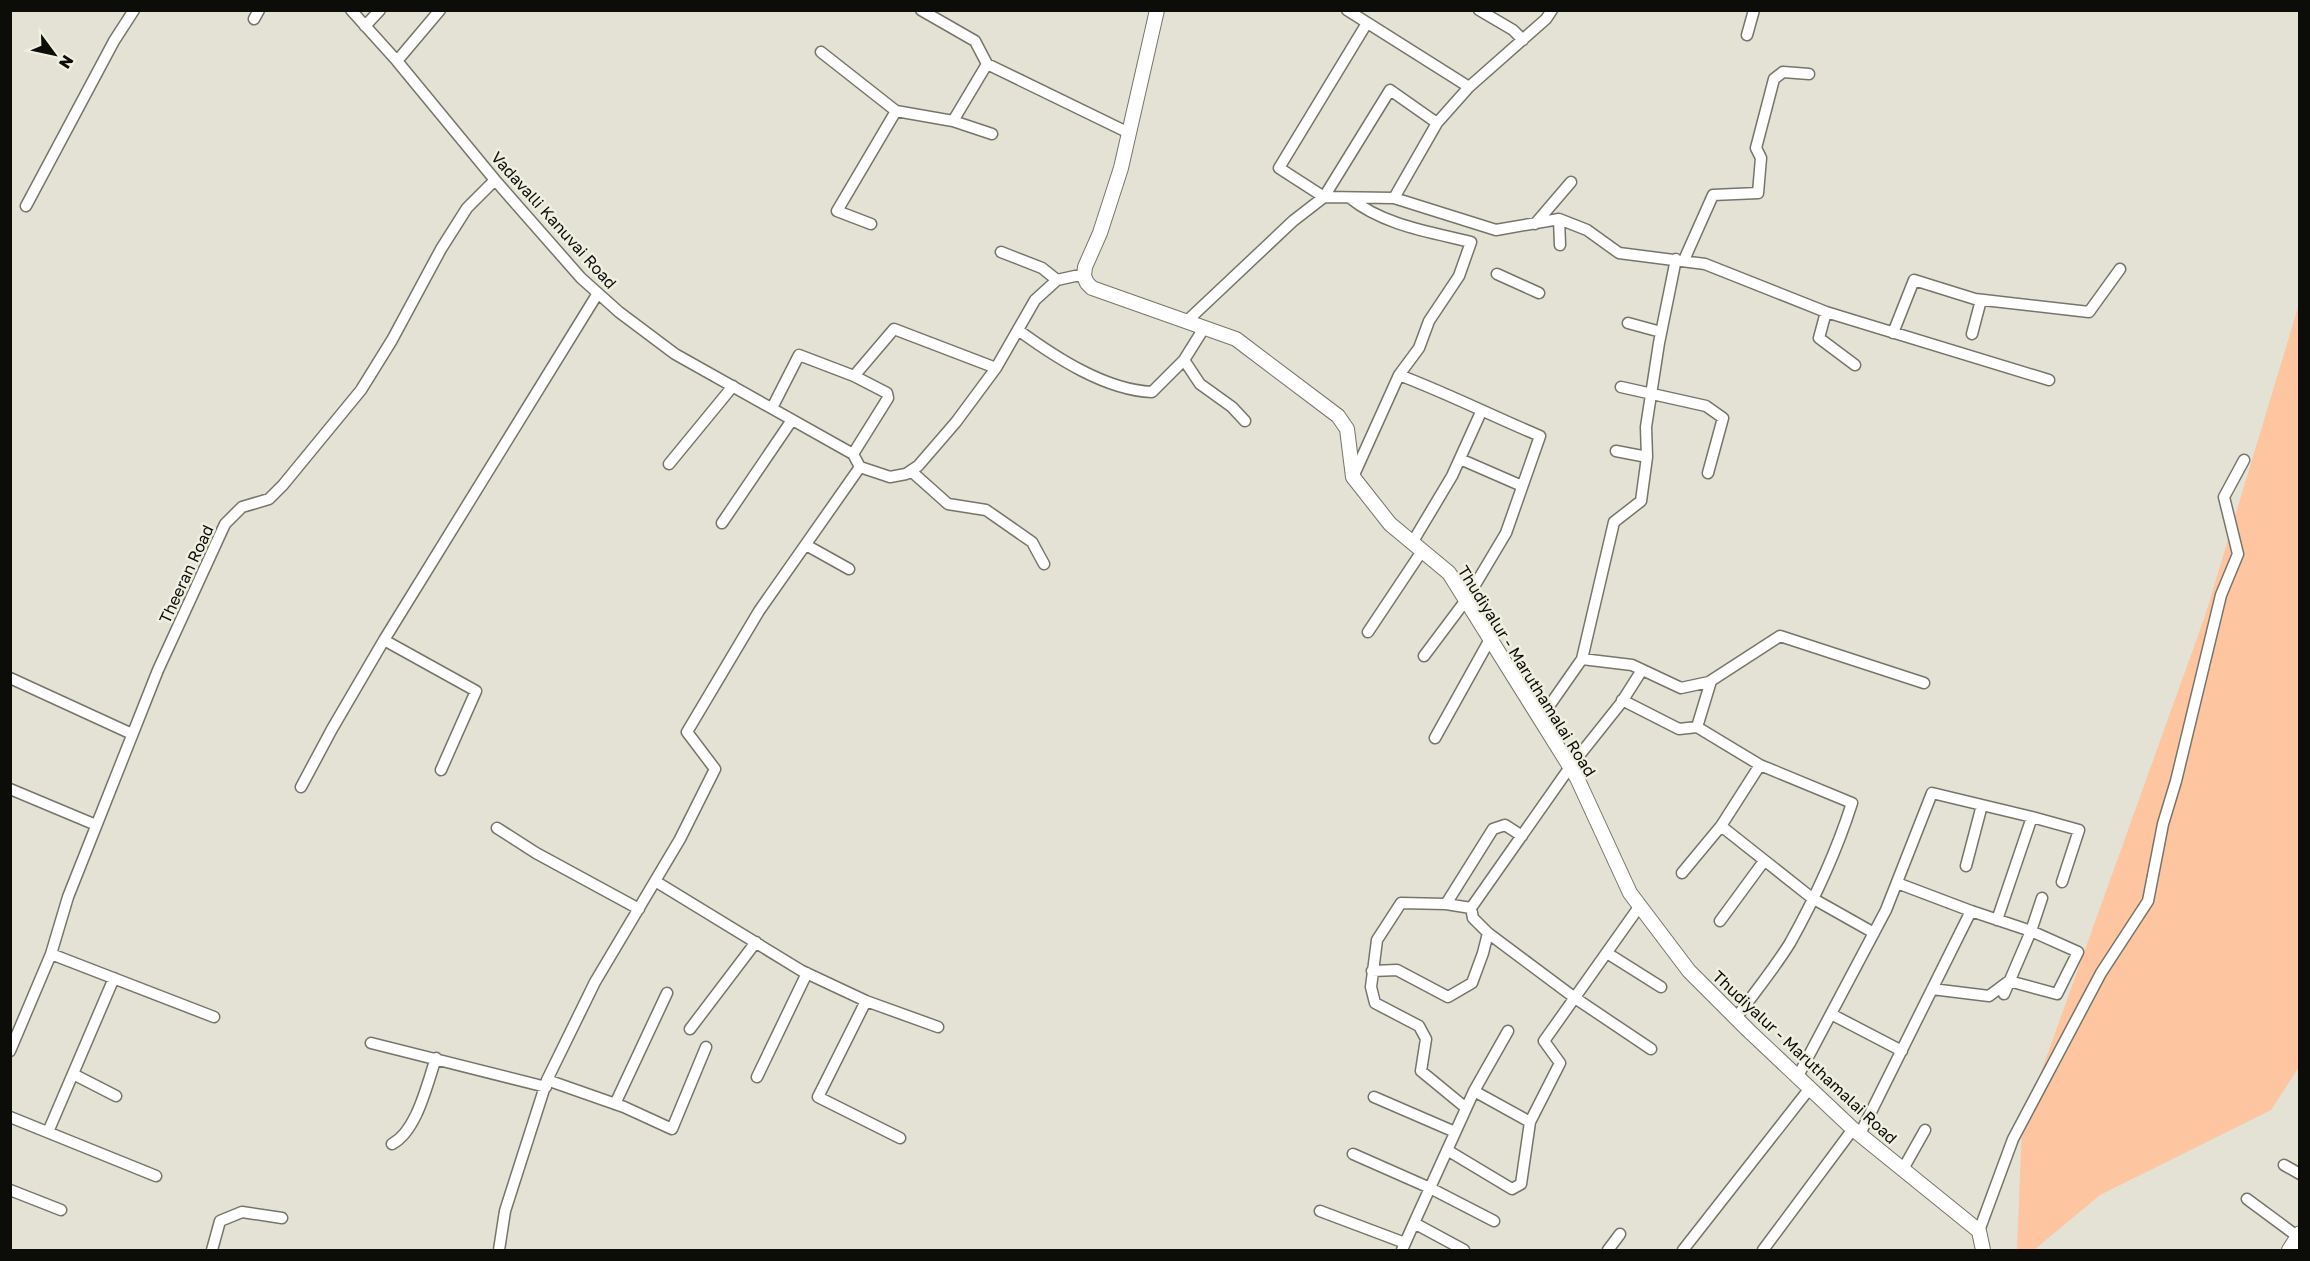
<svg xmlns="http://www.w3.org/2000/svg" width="2310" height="1261" viewBox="0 0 2310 1261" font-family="'Golos Text',sans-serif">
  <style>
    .green { fill: #fdc5a0 }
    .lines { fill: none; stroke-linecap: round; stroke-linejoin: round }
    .minor-casing { stroke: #76756a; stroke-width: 13 }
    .major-casing { stroke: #76756a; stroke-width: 16 }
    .minor { stroke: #fff; stroke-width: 10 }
    .major { stroke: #fff; stroke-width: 14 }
    .labels { text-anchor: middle; stroke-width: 5; stroke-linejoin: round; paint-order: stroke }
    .street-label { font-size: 16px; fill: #0c0c08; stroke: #f0f0e2 }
  </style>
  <rect width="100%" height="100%" fill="#e3e2d5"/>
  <path class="green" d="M2299 304V1067L2271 1110 2100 1195 2034 1250H2017L2022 1125 2205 616Z"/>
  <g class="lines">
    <g class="minor-casing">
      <path id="minor" d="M351 10 397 61 495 180 581 278 619 312 675 354 853 454 860 467
        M921 10 975 41 987 64 1129 133
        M1347 10 1469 87
        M1479 10 1513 30 1523 40
        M254 19 259 10
        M1367 23 1279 168 1324 197 1390 90 1437 123
        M365 26 380 10
        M1747 35 1754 10
        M821 52 896 111 953 121 992 134
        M397 61 440 10
        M953 121 987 64
        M1350 198C1383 225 1430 232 1471 242L1459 276 1429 321 1419 348 1399 375 1353 477
        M1394 198 1437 123 1469 87 1546 19 1552 10
        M26 206 114 41 134 10
        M1559 219 1560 245
        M871 224 837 211 896 111
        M1535 224 1571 182
        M1001 252 1042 268 1057 280
        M1684 260 1713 195 1758 193 1761 158 1756 148 1774 79 1783 72 1809 74
        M1497 274 1539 293
        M1826 312 1819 338 1855 365
        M1187 321 1293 221 1324 197 1394 198 1496 230 1559 219 1587 230 1619 253 1705 264 1826 312 2049 380
        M1628 323 1661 332
        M1018 330C1055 357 1105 390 1152 392L1184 360 1204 328
        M1893 333 1914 280 1975 299 2089 312 2120 269
        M1972 334 1981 300
        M1184 360 1200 384 1232 407 1245 421
        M1399 375C1447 393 1492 416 1540 436L1506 533 1466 600 1424 656
        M854 376 894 329 996 368
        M1621 387 1706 406 1723 418 1708 473
        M772 408 799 355 854 376 887 393 888 398 853 454
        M1616 451 1647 457
        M1460 459 1522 486
        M669 464 733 386
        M860 467 890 477 906 474 918 466 956 422 996 368 1035 300 1057 280 1075 276H1084
        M911 471 948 504 986 510 1032 542 1044 564
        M722 523 792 420
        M1412 543 1452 476 1481 412
        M806 545 849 569
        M1368 632 1422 551
        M384 640 476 691 441 770
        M1582 659 1632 665 1681 688 1709 682 1780 636 1924 683
        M1642 670 1621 703 1570 767 1471 908 1473 918 1488 933 1575 998 1651 1049
        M10 678 132 734
        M1622 700 1679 729 1697 727 1760 765
        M1540 719 1582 659 1614 522 1641 501 1647 457 1646 427 1659 343 1676 259
        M1697 727 1711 681
        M1435 738 1489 641
        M301 787 332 729 384 640 598 293
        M10 789 96 825
        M1982 805 2032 817
        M497 828 536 853 639 909
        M1682 873 1721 826
        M655 881 802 971 866 1001 938 1027
        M1897 883 1971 911
        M1446 904 1493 829 1505 825 1522 836
        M1997 920 2032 817 2079 830 2062 882
        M1720 921 1764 861
        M1607 953 1661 987
        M51 954 214 1017
        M1372 971 1397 970 1448 997 1472 983 1483 953 1488 933
        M1932 989 1989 996 2009 981 2057 994 2078 952 2031 931 2042 898
        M866 1001 818 1097 900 1138
        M1831 1014 1902 1051
        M1736 1018C1754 993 1774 969 1790 943 1814 900 1837 850 1852 803L1760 765 1721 826 1812 898 1874 933
        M690 1029 756 942
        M371 1043 546 1087
        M10 1051 51 954 68 897 158 670 225 524 242 507 269 499 283 485 361 390 392 340 441 249 467 208 495 180
        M73 1074 116 1096
        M1798 1076 1886 910 1932 793 1982 805 1966 866
        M757 1077 807 973
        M547 1080 624 1107 672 1129 706 1047
        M1474 1091 1530 1122
        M1374 1097 1455 1132
        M615 1104 667 993
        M1466 1108 1421 1071 1426 1039 1419 1026 1375 1003 1371 987 1377 940 1401 903 1446 904 1471 908
        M10 1117 156 1176
        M48 1132 114 978
        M1860 1134 1971 911 2031 931 2004 994
        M392 1144C417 1131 427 1084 436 1058
        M1447 1150 1512 1189 1521 1184 1530 1122 1560 1063 1544 1041 1639 907
        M1353 1154 1430 1188 1494 1221
        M2284 1165 2300 1174
        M1903 1169 1925 1130
        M10 1190 61 1210
        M2247 1199 2297 1236
        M1320 1211 1405 1243
        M1414 1223 1474 1091 1508 1031
        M1979 1231 2013 1139 2101 973 2148 901 2163 824 2176 781 2221 595 2238 554 2224 497 2244 460
        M212 1250 220 1221 242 1212 282 1218
        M499 1250 505 1211 547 1080 595 982 680 839 715 769 687 732 759 611 860 467
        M1402 1250 1414 1223 1464 1250
        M1608 1250 1620 1234
        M1683 1250 1810 1088
        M1763 1250 1853 1129"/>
    </g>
    <g class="major-casing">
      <path id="major" d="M1157 10 1121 168 1100 233 1085 267 1084 276 1087 283 1092 288 1236 339 1338 416 1347 429 1353 477 1390 524 1449 573 1577 778 1630 893 1689 971 1748 1030 1853 1129 1979 1231 1983 1250
        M2289 1250 2300 1233"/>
    </g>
    <use href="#minor" class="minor"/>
    <use href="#major" class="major"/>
  </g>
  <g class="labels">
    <g class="street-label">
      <text transform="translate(554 220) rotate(48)" y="6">Vadavalli Kanuvai Road</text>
      <text transform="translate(186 574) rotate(-65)" y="6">Theeran Road</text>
      <text transform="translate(1527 671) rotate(58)" y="6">Thudiyalur - Maruthamalai Road</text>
      <text transform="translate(1805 1057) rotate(43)" y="6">Thudiyalur - Maruthamalai Road</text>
    </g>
  </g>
  <rect width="2310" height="1261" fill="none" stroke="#0c0c08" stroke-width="24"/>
  <g transform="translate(54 54) rotate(123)" stroke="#f0f0e2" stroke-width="4.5" paint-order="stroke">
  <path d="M0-4.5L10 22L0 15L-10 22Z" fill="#0c0c08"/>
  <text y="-9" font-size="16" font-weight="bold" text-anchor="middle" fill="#0c0c08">N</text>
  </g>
</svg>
